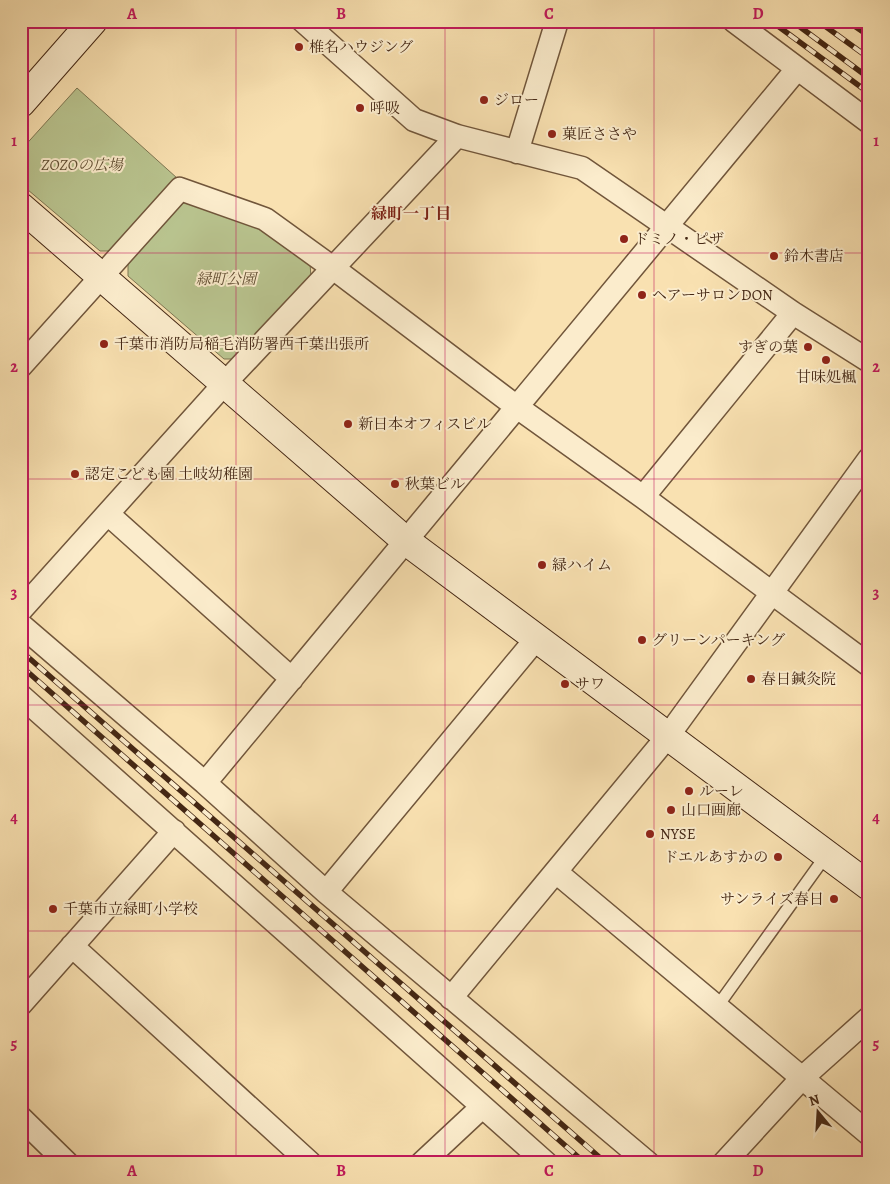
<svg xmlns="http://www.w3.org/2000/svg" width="890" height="1184" viewBox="0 0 890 1184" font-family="Alegreya,'Noto Serif JP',serif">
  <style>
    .green { fill: #b9c48f; stroke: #7e7652 }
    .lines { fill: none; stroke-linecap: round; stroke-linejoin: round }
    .lane-casing { stroke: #71563b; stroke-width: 14 }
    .street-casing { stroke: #71563b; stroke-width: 25 }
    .secondary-casing { stroke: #442714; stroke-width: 30 }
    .lane { stroke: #fbeccc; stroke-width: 11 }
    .street { stroke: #fbeccc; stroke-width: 22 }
    .secondary { stroke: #fbeccc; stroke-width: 28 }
    .rail-casing { stroke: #442714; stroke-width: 5.5 }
    .rail { stroke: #fbeccc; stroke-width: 4; stroke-dasharray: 11; stroke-linecap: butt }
    .grid { fill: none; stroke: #c2185b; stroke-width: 1; stroke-opacity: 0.55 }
    .poi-dot { fill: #8f2418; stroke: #fbeccc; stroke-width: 2 }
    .labels { text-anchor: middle; stroke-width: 4; stroke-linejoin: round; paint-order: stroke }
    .poi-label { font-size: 15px; fill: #442714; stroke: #fbeccc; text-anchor: start }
    .park-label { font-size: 15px; font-style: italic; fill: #614e33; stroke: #fbeccc }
    .neighbourhood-label { font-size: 16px; font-weight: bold; fill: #7a1f14; stroke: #fbeccc }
    .neatline { fill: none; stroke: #c2185b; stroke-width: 2 }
    .grid-label { font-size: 16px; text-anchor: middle; font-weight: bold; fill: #c2185b }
  </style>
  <rect width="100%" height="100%" fill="#f9e1b1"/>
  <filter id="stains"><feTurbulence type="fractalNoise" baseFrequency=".004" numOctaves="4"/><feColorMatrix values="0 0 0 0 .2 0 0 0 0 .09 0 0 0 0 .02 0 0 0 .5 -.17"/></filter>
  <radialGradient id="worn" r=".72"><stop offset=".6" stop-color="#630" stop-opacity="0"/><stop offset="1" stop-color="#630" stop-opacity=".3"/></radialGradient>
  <path class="green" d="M77 88 177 178 114 251H100L21 184V150Z
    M189 201 262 227 310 263 311 278 237 359H224L128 276V261L180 204Z"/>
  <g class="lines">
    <g class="lane-casing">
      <path id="lane" d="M717 1007 827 854"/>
    </g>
    <g class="street-casing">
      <path id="street" d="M303 21 414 120 457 136 582 168 793 313 869 361
        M734 21 869 122
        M517 152 557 21
        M21 366 180 189 265 219 333 268 517 407 643 497 869 665
        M643 497 793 313
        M108 514 292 679
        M21 610 225 383 457 136
        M21 625 205 783 326 892 648 1163
        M21 696 546 1163
        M205 783 797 69
        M556 872 869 1134
        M326 892 536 639
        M72 946 310 1163
        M451 998 668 736 869 459
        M21 1004 174 831
        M21 1118 67 1163
        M422 1163 482 1107
        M724 1163 802 1078 869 1018"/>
    </g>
    <g class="secondary-casing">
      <path id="secondary" d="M21 103 93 21
        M21 207 406 541 869 886"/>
    </g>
    <use href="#lane" class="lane"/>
    <use href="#street" class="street"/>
    <use href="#secondary" class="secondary"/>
    <g class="rail-casing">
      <path id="rail" d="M771 21 869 93
        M792 21 869 78
        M818 21 869 58
        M847 21 869 36
        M21 651 606 1163
        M21 666 585 1163"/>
    </g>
    <use href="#rail" class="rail"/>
  </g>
  <path class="grid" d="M236 21V1163M445 21V1163M654 21V1163M21 253H869M21 479H869M21 705H869M21 931H869"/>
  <g class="poi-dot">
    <circle cx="299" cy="47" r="5"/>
    <circle cx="484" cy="100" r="5"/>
    <circle cx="360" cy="108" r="5"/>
    <circle cx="552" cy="134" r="5"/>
    <circle cx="624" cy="239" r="5"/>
    <circle cx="774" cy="256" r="5"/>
    <circle cx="642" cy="295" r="5"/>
    <circle cx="104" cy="344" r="5"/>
    <circle cx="808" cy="347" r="5"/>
    <circle cx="826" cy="360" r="5"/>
    <circle cx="348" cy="424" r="5"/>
    <circle cx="75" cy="474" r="5"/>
    <circle cx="395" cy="484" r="5"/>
    <circle cx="542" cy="565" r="5"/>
    <circle cx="642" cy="640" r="5"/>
    <circle cx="751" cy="679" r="5"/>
    <circle cx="565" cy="684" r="5"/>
    <circle cx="689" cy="791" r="5"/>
    <circle cx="671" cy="810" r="5"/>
    <circle cx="650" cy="834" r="5"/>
    <circle cx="778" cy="857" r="5"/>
    <circle cx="834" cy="899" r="5"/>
    <circle cx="53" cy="909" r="5"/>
  </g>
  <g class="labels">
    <g class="poi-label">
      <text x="309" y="52">椎名ハウジング</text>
      <text x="494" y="105">ジロー</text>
      <text x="370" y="113">呼吸</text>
      <text x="562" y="139">菓匠ささや</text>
      <text x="634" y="244">ドミノ・ピザ</text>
      <text x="784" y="261">鈴木書店</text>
      <text x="652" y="300">ヘアーサロンDON</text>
      <text x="114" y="349">千葉市消防局稲毛消防署西千葉出張所</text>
      <text x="798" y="352" text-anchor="end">すぎの葉</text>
      <text x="826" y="382" text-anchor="middle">甘味処楓</text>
      <text x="358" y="429">新日本オフィスビル</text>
      <text x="85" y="479">認定こども園 土岐幼稚園</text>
      <text x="405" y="489">秋葉ビル</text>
      <text x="552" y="570">緑ハイム</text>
      <text x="652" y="645">グリーンパーキング</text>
      <text x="761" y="684">春日鍼灸院</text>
      <text x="575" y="689">サワ</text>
      <text x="699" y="796">ルーレ</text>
      <text x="681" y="815">山口画廊</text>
      <text x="660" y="839">NYSE</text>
      <text x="768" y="862" text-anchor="end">ドエルあすかの</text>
      <text x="824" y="904" text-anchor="end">サンライズ春日</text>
      <text x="63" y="914">千葉市立緑町小学校</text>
    </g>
    <g class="park-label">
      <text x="82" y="170">ZOZOの広場</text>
      <text x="226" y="284">緑町公園</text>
    </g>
    <g class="neighbourhood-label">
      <text x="411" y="219">緑町一丁目</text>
    </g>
  </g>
  <rect width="890" height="1184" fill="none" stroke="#f9e1b1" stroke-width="55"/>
  <g transform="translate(818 1112) rotate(342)" stroke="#fbeccc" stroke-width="4" paint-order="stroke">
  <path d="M0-4L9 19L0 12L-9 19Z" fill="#442714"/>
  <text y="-8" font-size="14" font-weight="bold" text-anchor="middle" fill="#442714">N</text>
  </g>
  <rect x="28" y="28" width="834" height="1128" class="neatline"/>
  <g class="grid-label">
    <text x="132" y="19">A</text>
    <text x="341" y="19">B</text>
    <text x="549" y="19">C</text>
    <text x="758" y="19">D</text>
    <text x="14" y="146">1</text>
    <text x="876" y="146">1</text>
    <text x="14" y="372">2</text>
    <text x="876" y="372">2</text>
    <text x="14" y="598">3</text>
    <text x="876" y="598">3</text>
    <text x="14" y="823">4</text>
    <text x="876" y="823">4</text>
    <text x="14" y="1049">5</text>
    <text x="876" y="1049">5</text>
    <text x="132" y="1176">A</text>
    <text x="341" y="1176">B</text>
    <text x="549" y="1176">C</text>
    <text x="758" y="1176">D</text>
  </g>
  <rect width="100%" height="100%" filter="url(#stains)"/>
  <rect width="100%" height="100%" fill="url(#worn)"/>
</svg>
